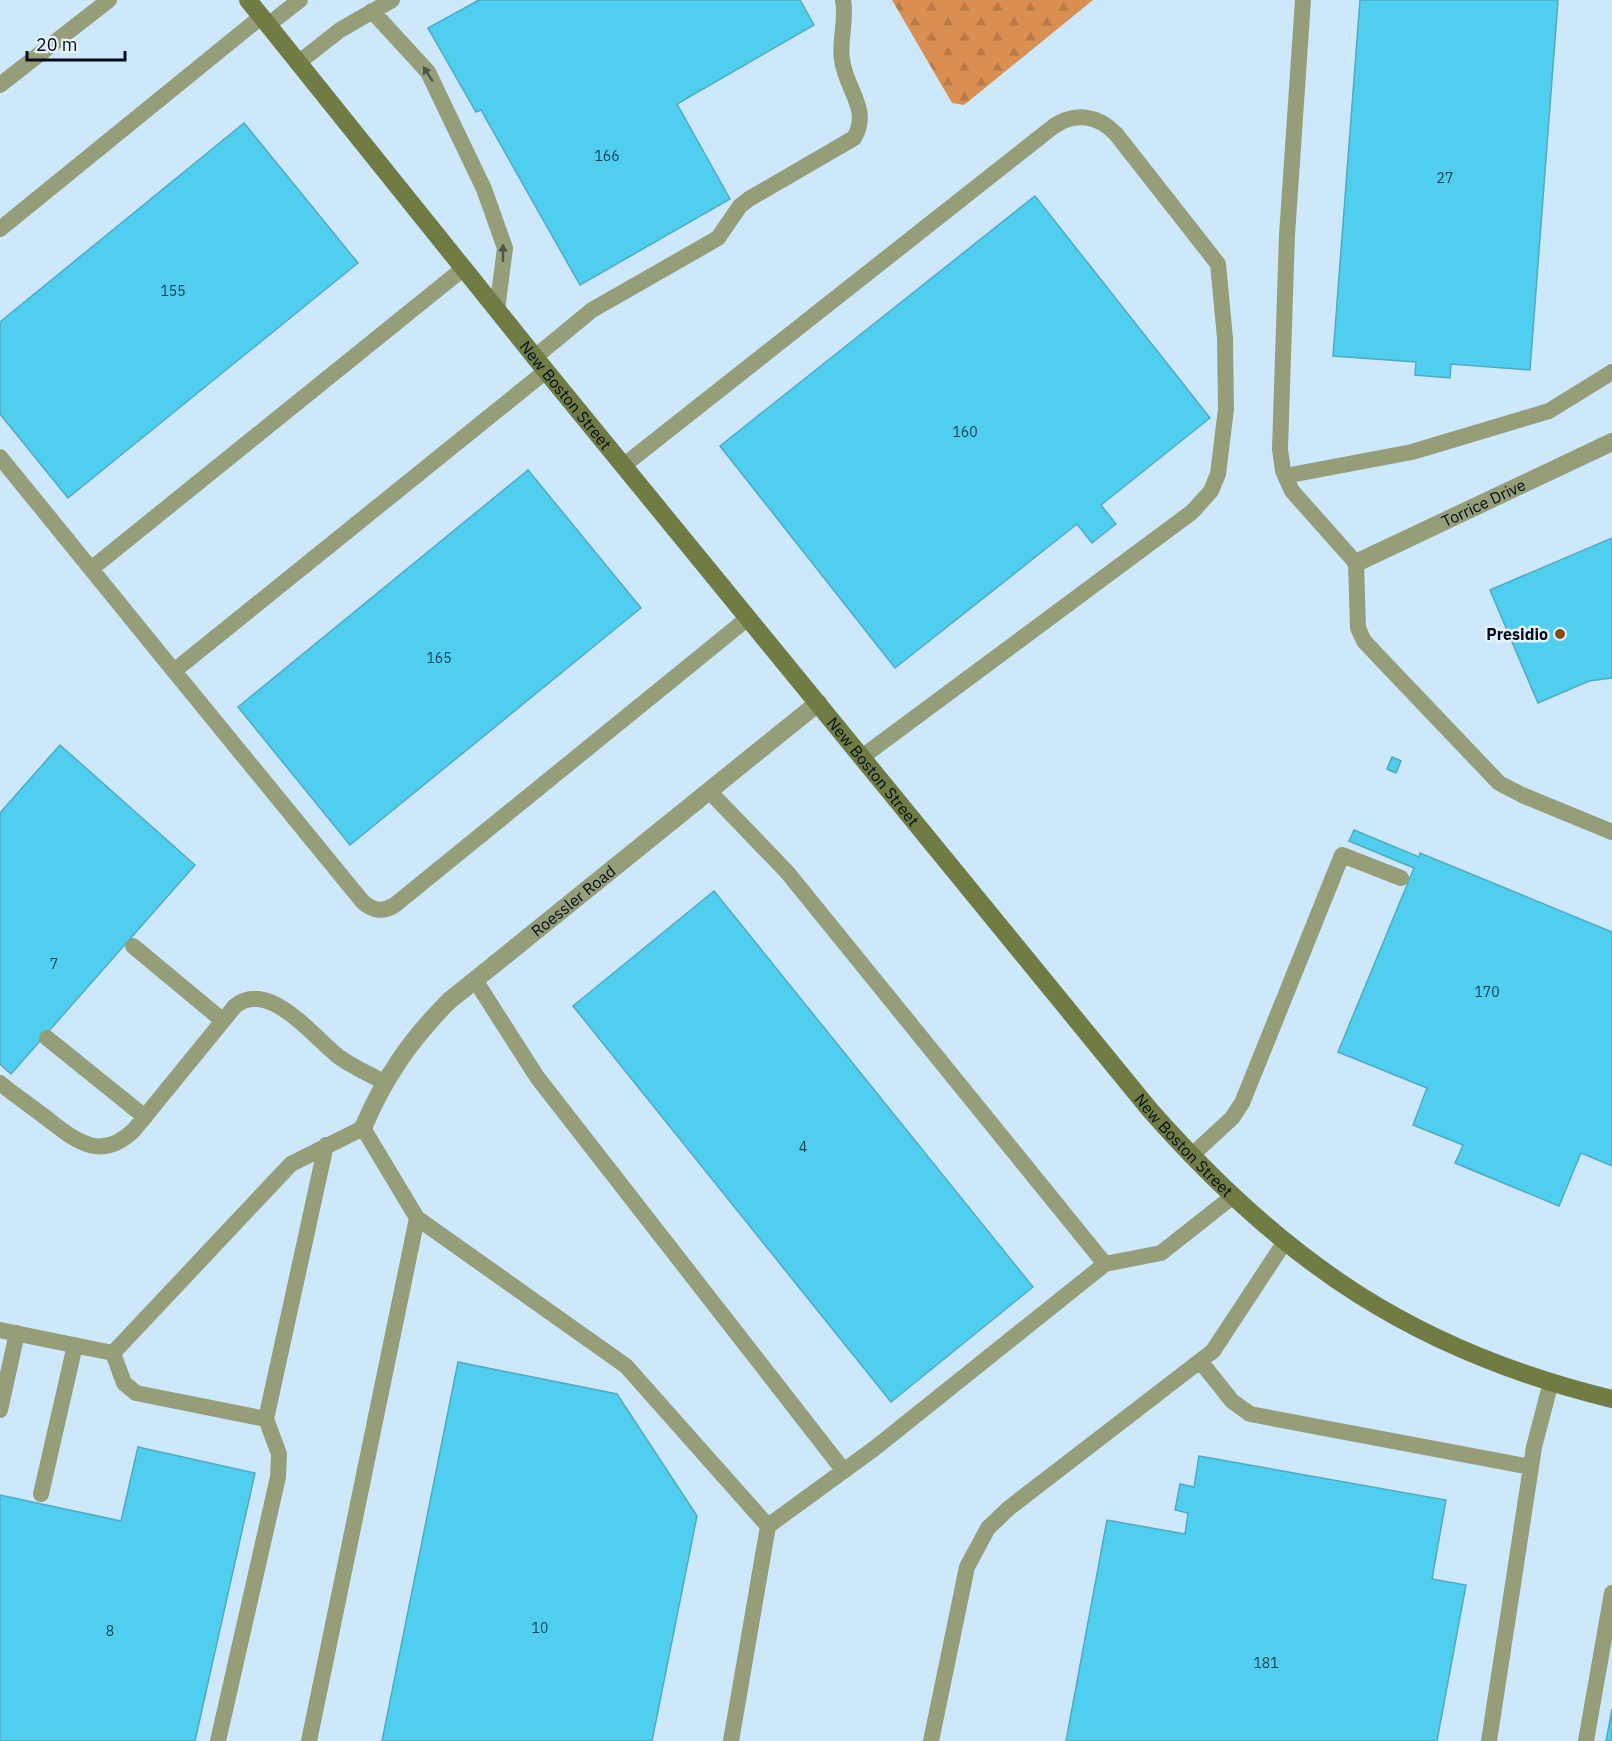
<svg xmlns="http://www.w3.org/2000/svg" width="1612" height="1741" viewBox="0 0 1612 1741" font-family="'IBM Plex Sans',sans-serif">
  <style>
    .forest { fill: url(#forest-firs) }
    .building { fill: #4fcef0; stroke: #4faac4; stroke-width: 1.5 }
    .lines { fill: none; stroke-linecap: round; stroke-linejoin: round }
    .lane { stroke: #959e79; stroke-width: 16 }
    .street { stroke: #959e79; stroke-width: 18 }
    .secondary { stroke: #707c43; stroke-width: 18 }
    .oneway { fill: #4a564a }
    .poi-dot { fill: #894b0c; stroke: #e6f3fd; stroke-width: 2 }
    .labels { text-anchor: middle; stroke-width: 5; stroke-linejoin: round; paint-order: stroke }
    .number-label { font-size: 14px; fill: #143e50 }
    .street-label { font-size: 16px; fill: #000e1b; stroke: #e6f3fd }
    .poi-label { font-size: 16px; font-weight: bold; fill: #000e1b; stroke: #e6f3fd; text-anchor: end }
  </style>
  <defs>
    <pattern id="forest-firs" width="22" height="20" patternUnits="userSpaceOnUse" patternTransform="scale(1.5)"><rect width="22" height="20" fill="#da8f52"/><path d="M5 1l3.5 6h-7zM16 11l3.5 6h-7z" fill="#b97a47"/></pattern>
  </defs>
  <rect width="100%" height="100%" fill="#cee8fb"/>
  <path class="forest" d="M892 0H1093L964 105 952 103Z"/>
  <path class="building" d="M479 0H800L814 25 677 104 730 199 580 285 481 110 476 112 428 28Z
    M1360 0H1558L1530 370 1451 364 1450 378 1415 375 1416 362 1333 356Z
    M244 123 358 263 68 498 0 414V322Z
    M1035 196 1210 418 1101 505 1116 524 1092 543 1077 524 895 668 720 446Z
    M528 470 641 608 350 845 238 707Z
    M1612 538V678L1589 681 1538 703 1490 590Z
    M60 745 195 865 11 1074 0 1064V813Z
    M1392 757 1401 761 1396 773 1387 769Z
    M1354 830 1419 857 1420 853 1612 932V1166L1581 1153 1559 1206 1455 1163 1463 1145 1413 1125 1427 1088 1338 1052 1414 868 1349 841Z
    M714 891 1033 1287 891 1402 573 1006Z
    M458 1362 617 1394 697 1516 652 1741H382Z
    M138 1447 255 1473 195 1741H0V1495L121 1521Z
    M1199 1456 1446 1500 1432 1579 1466 1585 1437 1741H1066L1107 1520 1185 1534 1188 1513 1175 1510 1180 1484 1194 1487Z
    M1612 1709V1741H1606Z"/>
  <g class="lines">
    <path class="lane" d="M1303 0 1287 235 1280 449 1283 471 1292 491 1356 563 1358 628 1364 641 1379 657 1499 783 1522 795 1612 832
      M372 11 428 72 484 189 505 248 497 310
      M268 25 300 0
      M298 63 340 30 392 0
      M0 85 109 0
      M0 229 261 17
      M535 357 592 310 718 238 740 206 749 199 854 138C871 109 846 90 842 60 839 40 847 20 843 0
      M546 371 174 671 362 901C372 911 384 913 396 904L748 618
      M0 457 174 671
      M623 466 1054 126C1075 112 1098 115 1116 134L1218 264 1225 338 1226 409 1218 474 1211 491 1192 512 862 757
      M1285 476 1412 452 1549 411 1612 372
      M91 569 464 268
      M709 791 787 872 1105 1264
      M133 946 222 1020
      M475 980 537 1077 844 1471
      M47 1038 145 1117
      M0 1083C14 1095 30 1105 45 1117 75 1140 100 1163 134 1130L235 1006C270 979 312 1036 339 1057 353 1067 369 1074 384 1082
      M1191 1156 1232 1118 1242 1103 1342 855 1401 878
      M0 1330 113 1353 291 1164 363 1128 417 1218 626 1366 768 1526 731 1741
      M113 1353 124 1383 136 1393 266 1419 326 1145
      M1200 1361 1232 1401 1250 1414 1531 1467
      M0 1410 17 1333
      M41 1494 75 1345
      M768 1526 875 1448 1105 1264 1161 1253 1232 1197
      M218 1741 278 1477 279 1454 266 1419
      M309 1741 417 1218
      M931 1741 967 1567 988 1528 1009 1508 1213 1351 1284 1243
      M1489 1741 1534 1447 1551 1382
      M1586 1741 1612 1593"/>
    <g class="street">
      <path id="s1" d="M1356 563 1612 442"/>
      <path id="s2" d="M363 1128C384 1078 411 1039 449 1001L818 703"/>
    </g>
    <path class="secondary" id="s3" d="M248 0 546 371 1150 1110C1284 1262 1414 1351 1612 1399"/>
  </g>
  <defs><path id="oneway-solid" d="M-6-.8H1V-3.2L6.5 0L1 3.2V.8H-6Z" transform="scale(1.5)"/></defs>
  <g class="oneway">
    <use href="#oneway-solid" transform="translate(428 74) rotate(-122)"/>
    <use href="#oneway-solid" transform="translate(503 253) rotate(-90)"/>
  </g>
  <circle class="poi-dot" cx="1560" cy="634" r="6"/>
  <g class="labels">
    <g class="number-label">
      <text x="607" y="161">166</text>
      <text x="1445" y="183">27</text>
      <text x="173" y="296">155</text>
      <text x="965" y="437">160</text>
      <text x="439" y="663">165</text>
      <text x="54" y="969">7</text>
      <text x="1487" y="997">170</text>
      <text x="803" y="1152">4</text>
      <text x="540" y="1633">10</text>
      <text x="110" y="1636">8</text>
      <text x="1266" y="1668">181</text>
    </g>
    <g class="street-label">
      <text dy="6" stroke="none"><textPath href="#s3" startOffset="507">New Boston Street</textPath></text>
      <text dy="6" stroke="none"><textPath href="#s1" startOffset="141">Torrice Drive</textPath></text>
      <text dy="6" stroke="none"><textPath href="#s3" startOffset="993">New Boston Street</textPath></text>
      <text dy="6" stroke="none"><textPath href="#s2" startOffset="314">Roessler Road</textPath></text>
      <text dy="6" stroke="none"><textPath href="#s3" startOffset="1479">New Boston Street</textPath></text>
    </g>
    <g class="poi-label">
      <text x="1548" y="640">Presidio</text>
    </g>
  </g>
  <path d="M27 51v9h98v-9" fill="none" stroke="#000e1b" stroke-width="3"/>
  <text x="36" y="51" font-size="18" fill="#000e1b" stroke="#e6f3fd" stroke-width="4.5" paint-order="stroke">20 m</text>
</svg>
